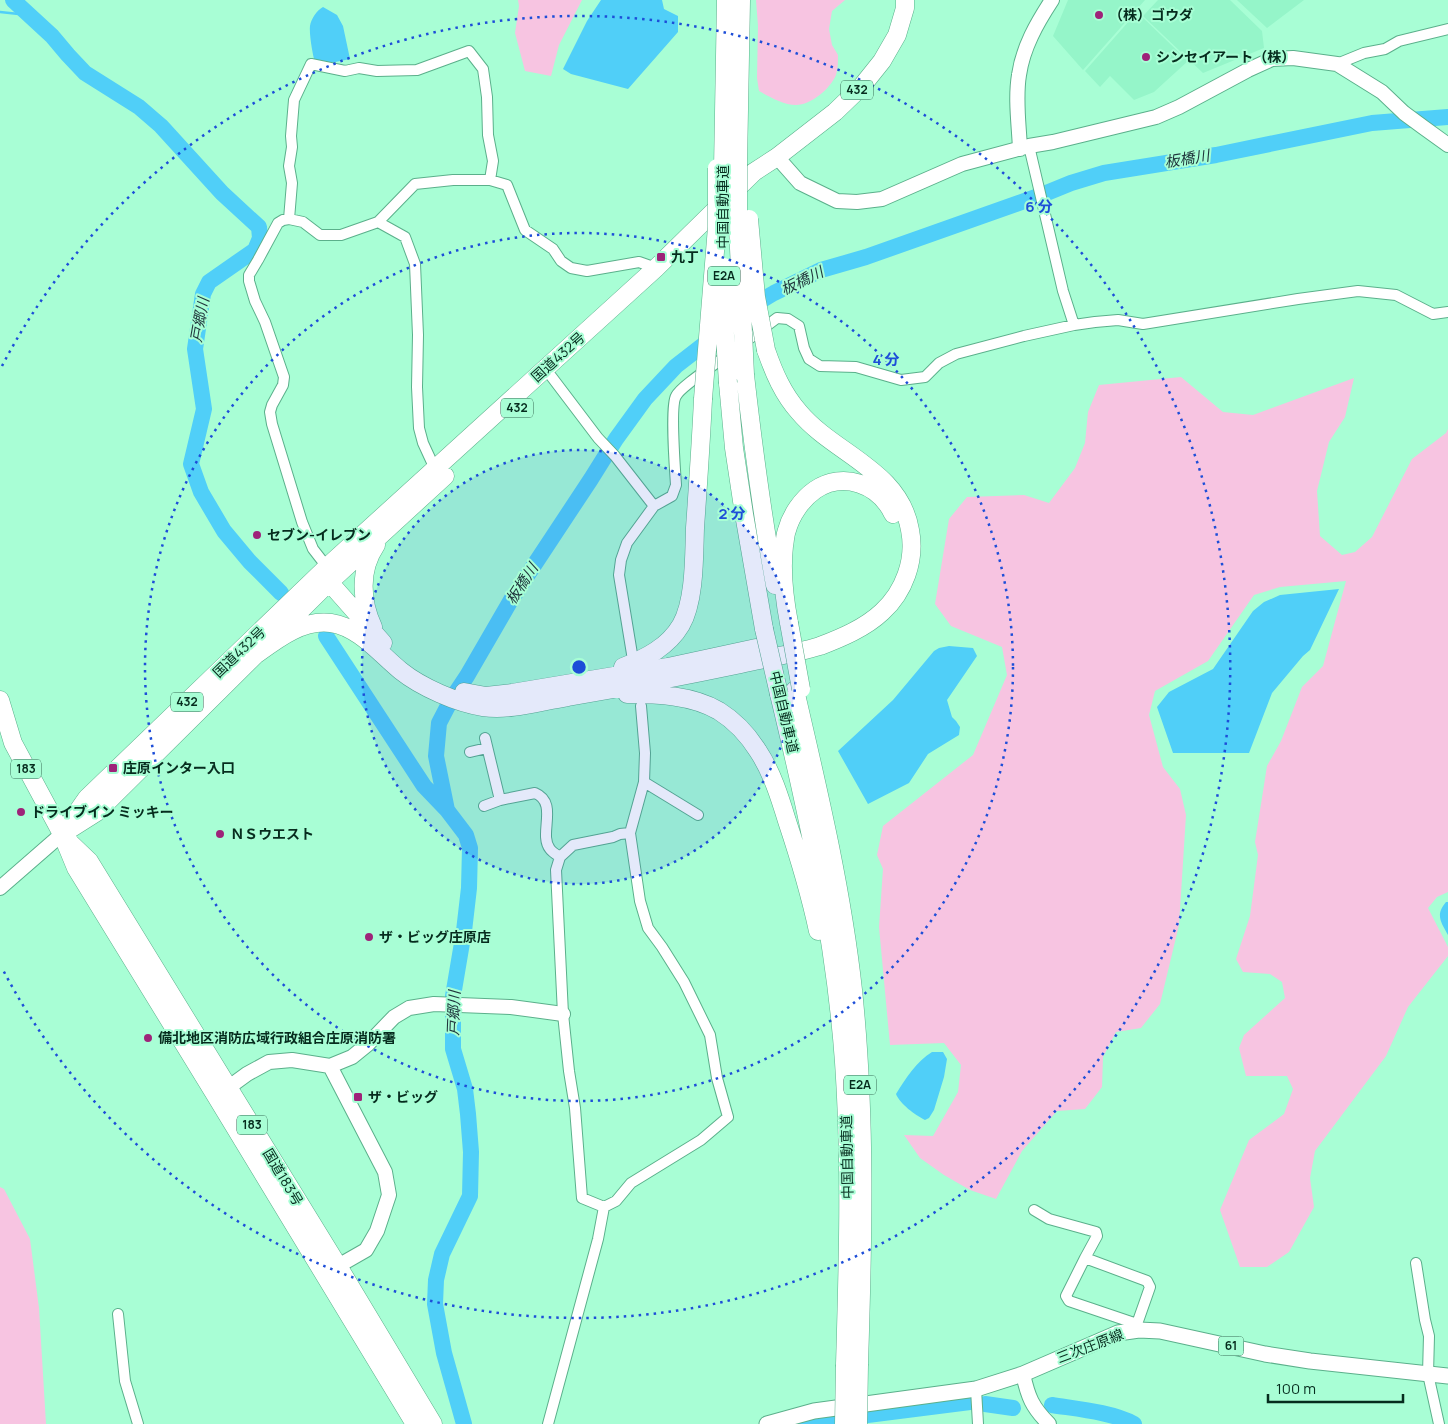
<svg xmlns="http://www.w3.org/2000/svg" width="1448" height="1424" viewBox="0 0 1448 1424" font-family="Manrope,'Noto Sans JP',sans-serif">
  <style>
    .built { fill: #95f5c9 }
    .green { fill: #f7c4e1 }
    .water { fill: #50cff8 }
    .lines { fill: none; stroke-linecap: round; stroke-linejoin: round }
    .stream { stroke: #50cff8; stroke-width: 2.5 }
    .river { stroke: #50cff8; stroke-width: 16 }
    .street-casing { stroke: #5bb08b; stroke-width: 12 }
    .secondary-casing { stroke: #5bb08b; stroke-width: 16 }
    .primary-casing { stroke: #5bb08b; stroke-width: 17 }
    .highway-casing { stroke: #5bb08b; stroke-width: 19 }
    .street { stroke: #fff; stroke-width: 10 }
    .secondary { stroke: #fff; stroke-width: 14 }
    .primary { stroke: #fff; stroke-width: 15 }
    .highway { stroke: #fff; stroke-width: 18 }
    .highway-bridge-casing { stroke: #5bb08b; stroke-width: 19; stroke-linecap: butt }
    .highway-bridge { stroke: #fff; stroke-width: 18 }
    .ring { fill: none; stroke: #1d4ed8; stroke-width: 2.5; stroke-dasharray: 2.5 5 }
    .poi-dot { fill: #9e2379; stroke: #a8fed5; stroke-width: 2 }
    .labels { text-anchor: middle; stroke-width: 4; stroke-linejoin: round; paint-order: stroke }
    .shield { fill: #a8fed5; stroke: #376b55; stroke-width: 1 }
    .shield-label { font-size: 12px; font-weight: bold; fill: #062c1e }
    .poi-label { font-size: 14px; font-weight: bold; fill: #062c1e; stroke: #a8fed5; text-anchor: start }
    .street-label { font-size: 14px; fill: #062c1e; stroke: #a8fed5 }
    .water-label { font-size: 15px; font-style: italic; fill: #1f353c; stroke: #a8fed5 }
    .centre { fill: #1d4ed8; stroke: #a8fed5; stroke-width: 2.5 }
    .ring-label { font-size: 15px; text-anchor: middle; font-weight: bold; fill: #1d4ed8; stroke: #a8fed5; stroke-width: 4; stroke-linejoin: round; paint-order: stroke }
  </style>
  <rect width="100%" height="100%" fill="#a8fed5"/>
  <path class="built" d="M1068 0H1145L1083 70 1053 36Z
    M1158 0H1230L1262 31 1264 48 1203 73 1143 16Z
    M1237 0H1304L1267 28Z
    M1137 12 1188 61 1154 92 1134 100 1110 76 1100 87 1085 71Z"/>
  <path class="green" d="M518 0H582L559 45 551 76 525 71 515 33 519 6Z
    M756 0H845L832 11 829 29 832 45 838 55C838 61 838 69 836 75 830 89 811 105 796 105 784 105 770 97 759 91L757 78 758 26Z
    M1181 377 1223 412 1253 415 1354 378 1345 417 1329 442 1317 491 1320 536 1342 555 1355 552 1372 537 1412 459 1446 433 1448 429V892L1437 897 1428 908 1448 947V956L1408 1007 1386 1056 1315 1151 1310 1178 1314 1207 1289 1252 1267 1267H1240L1220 1210 1249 1140 1284 1114 1293 1089 1287 1076H1246L1239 1048 1244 1035 1285 998 1282 982 1270 974 1243 972 1236 959 1250 916 1258 855 1255 842 1267 766 1281 741 1302 687 1323 666 1346 581 1280 587 1254 595 1208 661 1155 691 1149 715 1163 767 1180 789 1186 815 1179 925 1160 1004 1141 1028 1116 1032 1103 1057 1102 1087 1085 1109 1057 1111 1022 1151 996 1199 970 1190 944 1175 920 1158 904 1135 933 1136 958 1092 961 1065 944 1043 890 1045 879 927 883 869 877 855 883 826 973 755 1007 675 1002 647 951 626 935 604 949 519 967 497 1024 495 1049 503 1075 468 1085 443 1088 412 1099 385Z
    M0 1187 4 1189 30 1239 39 1308 46 1424H0Z"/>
  <path class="water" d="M601 0H662L664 9 678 16V32L628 89 571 74 563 69 587 21Z
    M323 7 337 15 343 26 350 59 316 66C313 58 309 34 310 26 311 19 317 10 323 7Z
    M1339 589 1310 650 1303 656 1272 693 1249 753H1173L1157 707 1169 692 1213 669 1253 611 1264 602 1280 595Z
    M949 646 973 648 977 656 947 700 952 717 956 721 960 727 959 735 928 754 909 783 868 804 838 751 893 700 934 651 939 648Z
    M1446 902H1448V935C1441 922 1435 915 1446 902Z
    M932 1052H943L947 1059 944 1077 934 1110 929 1118 925 1120C915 1115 900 1104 896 1094 905 1079 917 1061 932 1052Z"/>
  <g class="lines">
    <path class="stream" d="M0 12 28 15"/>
    <path class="river" d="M13 0 52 36 68 55 85 73 139 107 161 126 222 193 259 227 260 238 255 250 209 282 203 294 195 349 204 409 191 464 201 492 224 531 250 562 281 593
      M747 311 759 302 774 293 821 270 866 257 1044 194 1071 183 1104 173 1216 155 1372 123 1448 117
      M326 636 424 786 447 810 466 835 470 848 469 888 464 931 453 996V1049L465 1089 468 1114 471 1152 470 1196 442 1254 436 1280 435 1304 444 1353 464 1424
      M447 810 436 756 439 723 451 700 467 676 511 600 591 479 616 439 645 399 676 366 716 335
      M985 1404 1013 1408
      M1052 1405C1077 1409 1112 1412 1134 1424
      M805 1424 813 1422 970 1402"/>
    <g class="street-casing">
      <path id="street" d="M1337 64 1364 53 1385 49 1399 41 1448 29
        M1029 146 1063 291 1074 325
        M289 219 292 183 289 166 292 147 291 136 294 100 311 64 345 71 359 68 377 71 417 70 469 51 483 69 487 97 488 135 493 161 490 180
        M378 222 405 237 415 264 418 335 417 387 419 428 423 443 435 469
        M741 345 777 318 788 319 799 326 804 348 809 359 820 366 856 367 901 380 925 377 939 363 956 354 1024 336 1074 325 1095 322 1118 320 1143 324 1298 299 1358 291 1396 295 1433 314 1448 312
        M551 376 598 438 615 456 654 506
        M327 567 313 549 302 522 272 424 270 412 272 405 283 385 284 377 265 322 255 301 249 281V275L258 260 278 223 283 220 289 219 303 222 320 235H341L378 222 415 184 453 180H490L507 185 525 230 553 249 561 261 571 268 587 271 639 262 656 268
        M632 654 619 575 621 560 627 543 654 506 672 496 676 485C675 469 670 406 676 396 681 386 716 364 727 355
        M485 738 500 800 535 793C559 803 538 834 550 849 552 852 557 855 560 857
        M470 752 487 748
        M644 782 698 815
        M484 806 500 800
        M604 1207 616 1201 631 1183 701 1140 728 1117 717 1078 710 1035 684 982 662 947 648 928 640 901 630 833 644 782 645 753 641 706
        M604 1207 582 1198 575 1108 569 1071 563 1014 556 870 560 857 573 845 613 837 620 834 630 833
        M1034 1210 1049 1219 1096 1232 1097 1236 1085 1258 1147 1281 1150 1287 1137 1324 1139 1330
        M1085 1258 1066 1296 1069 1301 1137 1324
        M1416 1263 1425 1320 1429 1336 1428 1374 1439 1424
        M118 1314 125 1381 138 1424
        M976 1389 978 1424
        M548 1424 598 1239 604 1207"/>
    </g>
    <g class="secondary-casing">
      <path id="secondary" d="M1020 149C1019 125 1015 99 1019 75 1023 47 1037 23 1052 0
        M777 157 800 183 837 201 857 202 882 199 962 164 1029 146 1053 142 1156 117 1179 107 1248 70 1272 59 1293 58 1337 64 1382 92 1404 113 1423 127 1448 145
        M0 888 62 834
        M330 1066 385 1172 389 1195 377 1231 366 1250 338 1266
        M221 1093 247 1074 269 1062 292 1060 330 1066 352 1057 368 1044 394 1017 409 1008 434 1004 511 1007 563 1014
        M1023 1374C1028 1397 1032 1407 1049 1424"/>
    </g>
    <g class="primary-casing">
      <path id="primary" d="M767 1424 814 1411 976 1389 1023 1374 1118 1333 1139 1330 1160 1331 1265 1354 1310 1361 1448 1376"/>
    </g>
    <g class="highway-casing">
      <path id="highway" d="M738 164 741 0
        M723 169 726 0
        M745 375C753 445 762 515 775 585
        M728 383 734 448 744 514 764 629
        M321 577 330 583 383 643
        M789 623C784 597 781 572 784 546 785 541 785 535 787 530 791 515 802 499 815 490 843 471 879 484 893 514
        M373 627C361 601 359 570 376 545
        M254 656C276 640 302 619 331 623 359 627 380 654 401 671 421 687 457 703 483 707 511 711 541 701 568 697 626 687 684 676 741 664 767 658 794 654 820 646 841 638 865 628 882 612 904 592 916 560 910 530 900 470 834 454 799 412 783 394 774 373 766 350
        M623 667C646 658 668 647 681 625 695 601 694 556 695 528 698 485 701 442 703 399
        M795 690C818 789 842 889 853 990 866 1114 863 1239 859 1364
        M464 692 486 696 512 693 668 667 756 648
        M627 694C657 694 692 695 719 711 735 721 748 735 758 751 772 772 780 798 787 821 799 857 810 894 818 931
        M779 694C808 815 835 937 844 1062 851 1163 848 1264 845 1365
        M0 700 13 743 62 834 76 868 216 1096 415 1424
        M67 831 97 812 324 587 445 476
        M62 834 87 798 327 567 656 268 754 172 777 157 835 112 862 86 882 61 897 35 905 8V0
        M67 840 89 861 338 1266 433 1424"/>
    </g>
    <use href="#street" class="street"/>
    <use href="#secondary" class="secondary"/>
    <use href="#primary" class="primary"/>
    <use href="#highway" class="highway"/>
    <g class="highway-bridge-casing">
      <path id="highway-bridge" d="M738 164V227L745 375
        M749 219 756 297 766 350
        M724 267 725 336 728 383
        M703 399 717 227V168
        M789 623 801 689
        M764 629 779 694
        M844 1424 845 1365
        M858 1424 859 1364"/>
    </g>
    <use href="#highway-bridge" class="highway-bridge"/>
  </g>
  <circle cx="579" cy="667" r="217" fill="#1d4ed8" fill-opacity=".12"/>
  <g class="ring">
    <circle cx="579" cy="667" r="217"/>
    <circle cx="579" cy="667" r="434"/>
    <path d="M2 366A651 651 0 1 1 2 968"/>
  </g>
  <g class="poi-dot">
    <circle cx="1099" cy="15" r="5"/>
    <circle cx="1146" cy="57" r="5"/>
    <rect x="656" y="252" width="10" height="10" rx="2.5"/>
    <circle cx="257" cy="535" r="5"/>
    <rect x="108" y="763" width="10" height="10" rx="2.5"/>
    <circle cx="21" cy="812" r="5"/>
    <circle cx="220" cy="834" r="5"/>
    <circle cx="369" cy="937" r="5"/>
    <circle cx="148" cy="1038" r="5"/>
    <rect x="353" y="1092" width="10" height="10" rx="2.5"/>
  </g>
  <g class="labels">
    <g class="shield">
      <rect x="841" y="80.5" width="32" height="19" rx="4"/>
      <rect x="708" y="266.5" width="32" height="19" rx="4"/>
      <rect x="501" y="398.5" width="32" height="19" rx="4"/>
      <rect x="171" y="692.5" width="32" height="19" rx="4"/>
      <rect x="11" y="759.5" width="30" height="19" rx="4"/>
      <rect x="844" y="1075.5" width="32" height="19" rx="4"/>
      <rect x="237" y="1115.5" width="30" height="19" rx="4"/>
      <rect x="1218.5" y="1336.5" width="25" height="19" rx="4"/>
    </g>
    <g class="shield-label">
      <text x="857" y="94">432</text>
      <text x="724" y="280">E2A</text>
      <text x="517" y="412">432</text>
      <text x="187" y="706">432</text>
      <text x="26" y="773">183</text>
      <text x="860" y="1089">E2A</text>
      <text x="252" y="1129">183</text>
      <text x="1231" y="1350">61</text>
    </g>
    <g class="poi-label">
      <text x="1109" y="20">（株）ゴウダ</text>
      <text x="1156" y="62">シンセイアート（株）</text>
      <text x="671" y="262">九丁</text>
      <text x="267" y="540">セブン-イレブン</text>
      <text x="123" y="773">庄原インター入口</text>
      <text x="31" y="817">ドライブイン ミッキー</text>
      <text x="230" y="839">ＮＳウエスト</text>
      <text x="379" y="942">ザ・ビッグ庄原店</text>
      <text x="158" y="1043">備北地区消防広域行政組合庄原消防署</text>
      <text x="368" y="1102">ザ・ビッグ</text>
    </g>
    <g class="street-label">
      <text transform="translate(723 207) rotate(-90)" y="5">中国自動車道</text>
      <text transform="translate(558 357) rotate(-42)" y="5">国道432号</text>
      <text transform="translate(239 652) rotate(-44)" y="5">国道432号</text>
      <text transform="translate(784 712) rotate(77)" y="5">中国自動車道</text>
      <text transform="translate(847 1157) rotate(-91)" y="5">中国自動車道</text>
      <text transform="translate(283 1177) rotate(59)" y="5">国道183号</text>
      <text transform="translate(1090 1346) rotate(-21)" y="5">三次庄原線</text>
    </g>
    <g class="water-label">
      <text transform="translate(1187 159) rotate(-9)" y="5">板橋川</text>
      <text transform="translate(802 281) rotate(-26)" y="5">板橋川</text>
      <text transform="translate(200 320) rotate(-80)" y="5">戸郷川</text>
      <text transform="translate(522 584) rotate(-57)" y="5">板橋川</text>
      <text transform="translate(454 1013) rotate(-88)" y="5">戸郷川</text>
    </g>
  </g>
  <circle cx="579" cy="667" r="8" class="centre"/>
  <g class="ring-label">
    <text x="1039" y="212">6 分</text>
    <text x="886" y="365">4 分</text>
    <text x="732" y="519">2 分</text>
  </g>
  <path d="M1268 1394v8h135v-8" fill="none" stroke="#062c1e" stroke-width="2.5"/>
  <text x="1276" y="1394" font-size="15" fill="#062c1e" stroke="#a8fed5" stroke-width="4" paint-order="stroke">100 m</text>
</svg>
